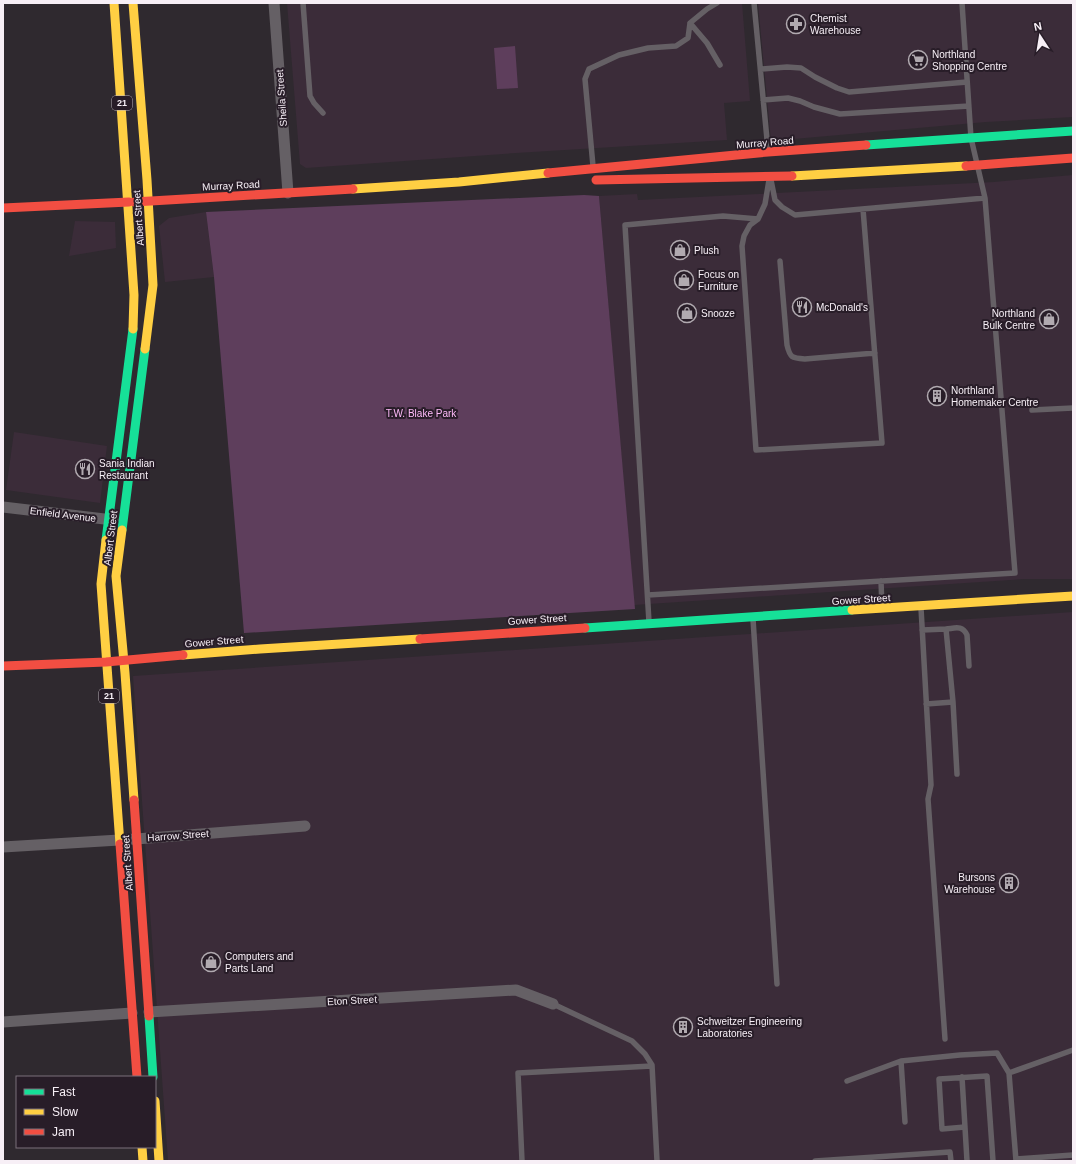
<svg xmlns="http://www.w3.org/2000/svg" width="1076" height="1164" viewBox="0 0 1076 1164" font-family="Helvetica,sans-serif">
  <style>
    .built { fill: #3b2c39 }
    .green { fill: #5e3e5c }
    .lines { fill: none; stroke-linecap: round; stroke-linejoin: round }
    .lane { stroke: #656065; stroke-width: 5.5 }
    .street { stroke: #656065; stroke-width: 11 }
    .fast { stroke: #16e098; stroke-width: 9 }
    .slow { stroke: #ffcf43; stroke-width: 9 }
    .jam { stroke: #f24e42; stroke-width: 9 }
    .labels { text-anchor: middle; stroke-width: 4; stroke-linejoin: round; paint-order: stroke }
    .shield { fill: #281d28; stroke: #b9b0b8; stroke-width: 1 }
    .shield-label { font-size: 9px; font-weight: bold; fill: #f7eff6 }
    .poi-label { font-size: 10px; fill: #f7eff6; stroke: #281d28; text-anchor: start }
    .street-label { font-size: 10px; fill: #f7eff6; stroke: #281d28 }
    .park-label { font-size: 10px; fill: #febaf9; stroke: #281d28 }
  </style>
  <rect width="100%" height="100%" fill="#2f292f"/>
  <path class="built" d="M287 3H742L750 101 724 103 727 140 516 153 306 168 300 164Z
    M758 3H1073V117L986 122 771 141Z
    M1073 175V579H1025L634 605 599 196 637 194 638 200 994 182Z
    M206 212 214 277 165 282 159 226 169 218Z
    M75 221 115 222 116 248 69 256Z
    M14 432 107 446 100 503 6 490Z
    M1073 612V1161H168L133 676Z"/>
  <path class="green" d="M515 46 518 88 497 89 494 48Z
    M584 195 599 196 635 609 244 633 214 277 206 212Z"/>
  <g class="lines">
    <path class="lane" d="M303 3 310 96 314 103 323 113
      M754 3 768 150
      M690 23 707 43 720 65
      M761 69 787 67 801 68 815 77 837 88 849 92 967 82
      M763 100 788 98 800 101 814 107 840 114 969 106
      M593 166 585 79 589 69 619 55 648 48 676 46 688 38 690 23 707 9 717 3
      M769 180 765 204 758 219 750 225 744 236 742 246 756 450 882 443 863 209
      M771 180 775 200 782 207 795 215 985 198
      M780 261 787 345C790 358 792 358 805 359L875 353
      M1032 410 1073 408
      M881 581 882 607
      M648 595 1015 573 985 198 971 138 962 3
      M921 608 931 785 928 799 945 1039
      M753 619 777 984
      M649 622 625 225 723 216 758 219
      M946 629C956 628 962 625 967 635L969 666
      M922 630 946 629 953 702 957 774
      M926 704 953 702
      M553 1004 632 1041 645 1054 652 1065 657 1161
      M1009 1073 1073 1050
      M962 1077 967 1161
      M847 1081 901 1061
      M905 1122 901 1061 960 1055 997 1053 1009 1073 1016 1161
      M965 1127 942 1129 939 1079 987 1076 993 1161
      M1016 1159 1073 1155
      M522 1161 518 1073 652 1066
      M815 1161 950 1152 951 1161"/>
    <path class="street" d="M274 3 288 193
      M3 507 113 520
      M3 847 136 839 305 826
      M149 1012 516 990 553 1004
      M3 1022 132 1013"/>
    <path class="fast" d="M866 145 1073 131
      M122 530 145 349
      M106 540 133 329
      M585 628 852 610
      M149 1016 153 1077"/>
    <path class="slow" d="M114 3 134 295 133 329
      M133 3 147 180 153 285 145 349
      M792 176 966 166
      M353 189 459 182 548 173
      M122 530 116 576 125 673 134 800
      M106 540 101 584 120 844
      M852 610 1073 596
      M183 655 260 649 420 639
      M155 1101 159 1161
      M142 1147 143 1161"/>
    <path class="jam" d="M966 166 1073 158
      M548 173 768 152 866 145
      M596 180 792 176
      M134 202 353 189
      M3 208 129 202
      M420 639 585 628
      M3 666 106 662 183 655
      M134 800 149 1016
      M120 844 137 1077"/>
  </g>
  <defs>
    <g id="pharmacy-ring" transform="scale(1)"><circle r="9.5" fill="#281d28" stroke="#b1aab0" stroke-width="1.5"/><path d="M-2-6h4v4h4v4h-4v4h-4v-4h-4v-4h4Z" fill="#b1aab0"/></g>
    <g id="supermarket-ring" transform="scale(1)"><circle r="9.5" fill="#281d28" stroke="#b1aab0" stroke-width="1.5"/><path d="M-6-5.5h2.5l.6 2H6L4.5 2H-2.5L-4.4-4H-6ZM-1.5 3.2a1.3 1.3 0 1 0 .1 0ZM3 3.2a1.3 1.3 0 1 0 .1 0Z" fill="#b1aab0"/></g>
    <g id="shop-ring" transform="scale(1)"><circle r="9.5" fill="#281d28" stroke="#b1aab0" stroke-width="1.5"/><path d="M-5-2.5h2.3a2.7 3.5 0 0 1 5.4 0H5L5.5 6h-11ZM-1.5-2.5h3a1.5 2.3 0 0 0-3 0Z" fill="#b1aab0"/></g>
    <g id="restaurant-ring" transform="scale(1)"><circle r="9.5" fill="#281d28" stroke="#b1aab0" stroke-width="1.5"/><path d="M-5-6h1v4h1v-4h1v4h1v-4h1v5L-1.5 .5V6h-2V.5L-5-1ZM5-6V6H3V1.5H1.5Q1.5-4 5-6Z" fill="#b1aab0"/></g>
    <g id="building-ring" transform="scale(1)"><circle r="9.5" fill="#281d28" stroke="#b1aab0" stroke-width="1.5"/><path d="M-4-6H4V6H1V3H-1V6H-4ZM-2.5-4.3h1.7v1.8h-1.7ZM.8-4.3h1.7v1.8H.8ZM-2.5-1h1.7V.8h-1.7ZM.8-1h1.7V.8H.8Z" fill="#b1aab0"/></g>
  </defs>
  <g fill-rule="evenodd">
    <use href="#pharmacy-ring" x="796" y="24"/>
    <use href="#supermarket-ring" x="918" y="60"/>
    <use href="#shop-ring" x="680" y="250"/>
    <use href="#shop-ring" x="684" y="280"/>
    <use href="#restaurant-ring" x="802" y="307"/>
    <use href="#shop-ring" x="687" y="313"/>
    <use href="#shop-ring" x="1049" y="319"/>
    <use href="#building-ring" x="937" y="396"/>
    <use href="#restaurant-ring" x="85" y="469"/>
    <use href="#building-ring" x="1009" y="883"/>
    <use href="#shop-ring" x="211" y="962"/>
    <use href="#building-ring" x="683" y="1027"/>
  </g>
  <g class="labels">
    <g class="shield">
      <rect x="112" y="96" width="20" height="14" rx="3"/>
      <rect x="99" y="689" width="20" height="14" rx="3"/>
    </g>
    <g class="shield-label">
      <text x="122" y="106">21</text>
      <text x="109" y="699">21</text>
    </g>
    <g class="poi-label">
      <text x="810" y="22">Chemist<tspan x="810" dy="12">Warehouse</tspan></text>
      <text x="932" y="58">Northland<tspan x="932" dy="12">Shopping Centre</tspan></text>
      <text x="694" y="254">Plush</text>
      <text x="698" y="278">Focus on<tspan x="698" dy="12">Furniture</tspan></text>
      <text x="816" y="311">McDonald's</text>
      <text x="701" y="317">Snooze</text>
      <text x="1035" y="317" text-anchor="end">Northland<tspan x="1035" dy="12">Bulk Centre</tspan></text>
      <text x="951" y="394">Northland<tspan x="951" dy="12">Homemaker Centre</tspan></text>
      <text x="99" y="467">Sania Indian<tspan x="99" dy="12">Restaurant</tspan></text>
      <text x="995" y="881" text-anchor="end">Bursons<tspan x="995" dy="12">Warehouse</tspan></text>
      <text x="225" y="960">Computers and<tspan x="225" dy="12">Parts Land</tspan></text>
      <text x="697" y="1025">Schweitzer Engineering<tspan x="697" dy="12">Laboratories</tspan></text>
    </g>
    <g class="street-label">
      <text transform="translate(281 98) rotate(-94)" y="4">Sheila Street</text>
      <text transform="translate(765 142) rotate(-5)" y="4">Murray Road</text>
      <text transform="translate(231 185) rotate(-3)" y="4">Murray Road</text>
      <text transform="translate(138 218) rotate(-94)" y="4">Albert Street</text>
      <text transform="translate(63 514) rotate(7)" y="4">Enfield Avenue</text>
      <text transform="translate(110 538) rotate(-83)" y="4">Albert Street</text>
      <text transform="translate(861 599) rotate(-4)" y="4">Gower Street</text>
      <text transform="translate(537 619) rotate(-4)" y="4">Gower Street</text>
      <text transform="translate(214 641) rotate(-5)" y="4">Gower Street</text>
      <text transform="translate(178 835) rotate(-4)" y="4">Harrow Street</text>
      <text transform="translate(127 863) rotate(-94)" y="4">Albert Street</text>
      <text transform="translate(352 1000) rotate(-3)" y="4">Eton Street</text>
    </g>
    <g class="park-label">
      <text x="421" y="417">T.W. Blake Park</text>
    </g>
  </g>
  <rect width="1076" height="1164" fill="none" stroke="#f7eff6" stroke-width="8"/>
  <rect x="16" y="1076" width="140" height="72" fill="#281d28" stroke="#7b717a"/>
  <rect x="24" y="1089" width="20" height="6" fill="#16e098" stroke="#7b717a"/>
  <text x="52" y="1096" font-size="12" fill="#f7eff6">Fast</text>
  <rect x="24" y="1109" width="20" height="6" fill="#ffcf43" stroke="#7b717a"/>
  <text x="52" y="1116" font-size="12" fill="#f7eff6">Slow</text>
  <rect x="24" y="1129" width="20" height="6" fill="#f24e42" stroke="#7b717a"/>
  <text x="52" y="1136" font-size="12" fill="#f7eff6">Jam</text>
  <g transform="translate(1040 36) rotate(348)" stroke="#281d28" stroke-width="3" paint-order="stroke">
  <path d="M0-3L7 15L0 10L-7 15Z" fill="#f7eff6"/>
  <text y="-6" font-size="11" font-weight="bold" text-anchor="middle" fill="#f7eff6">N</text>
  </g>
</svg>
